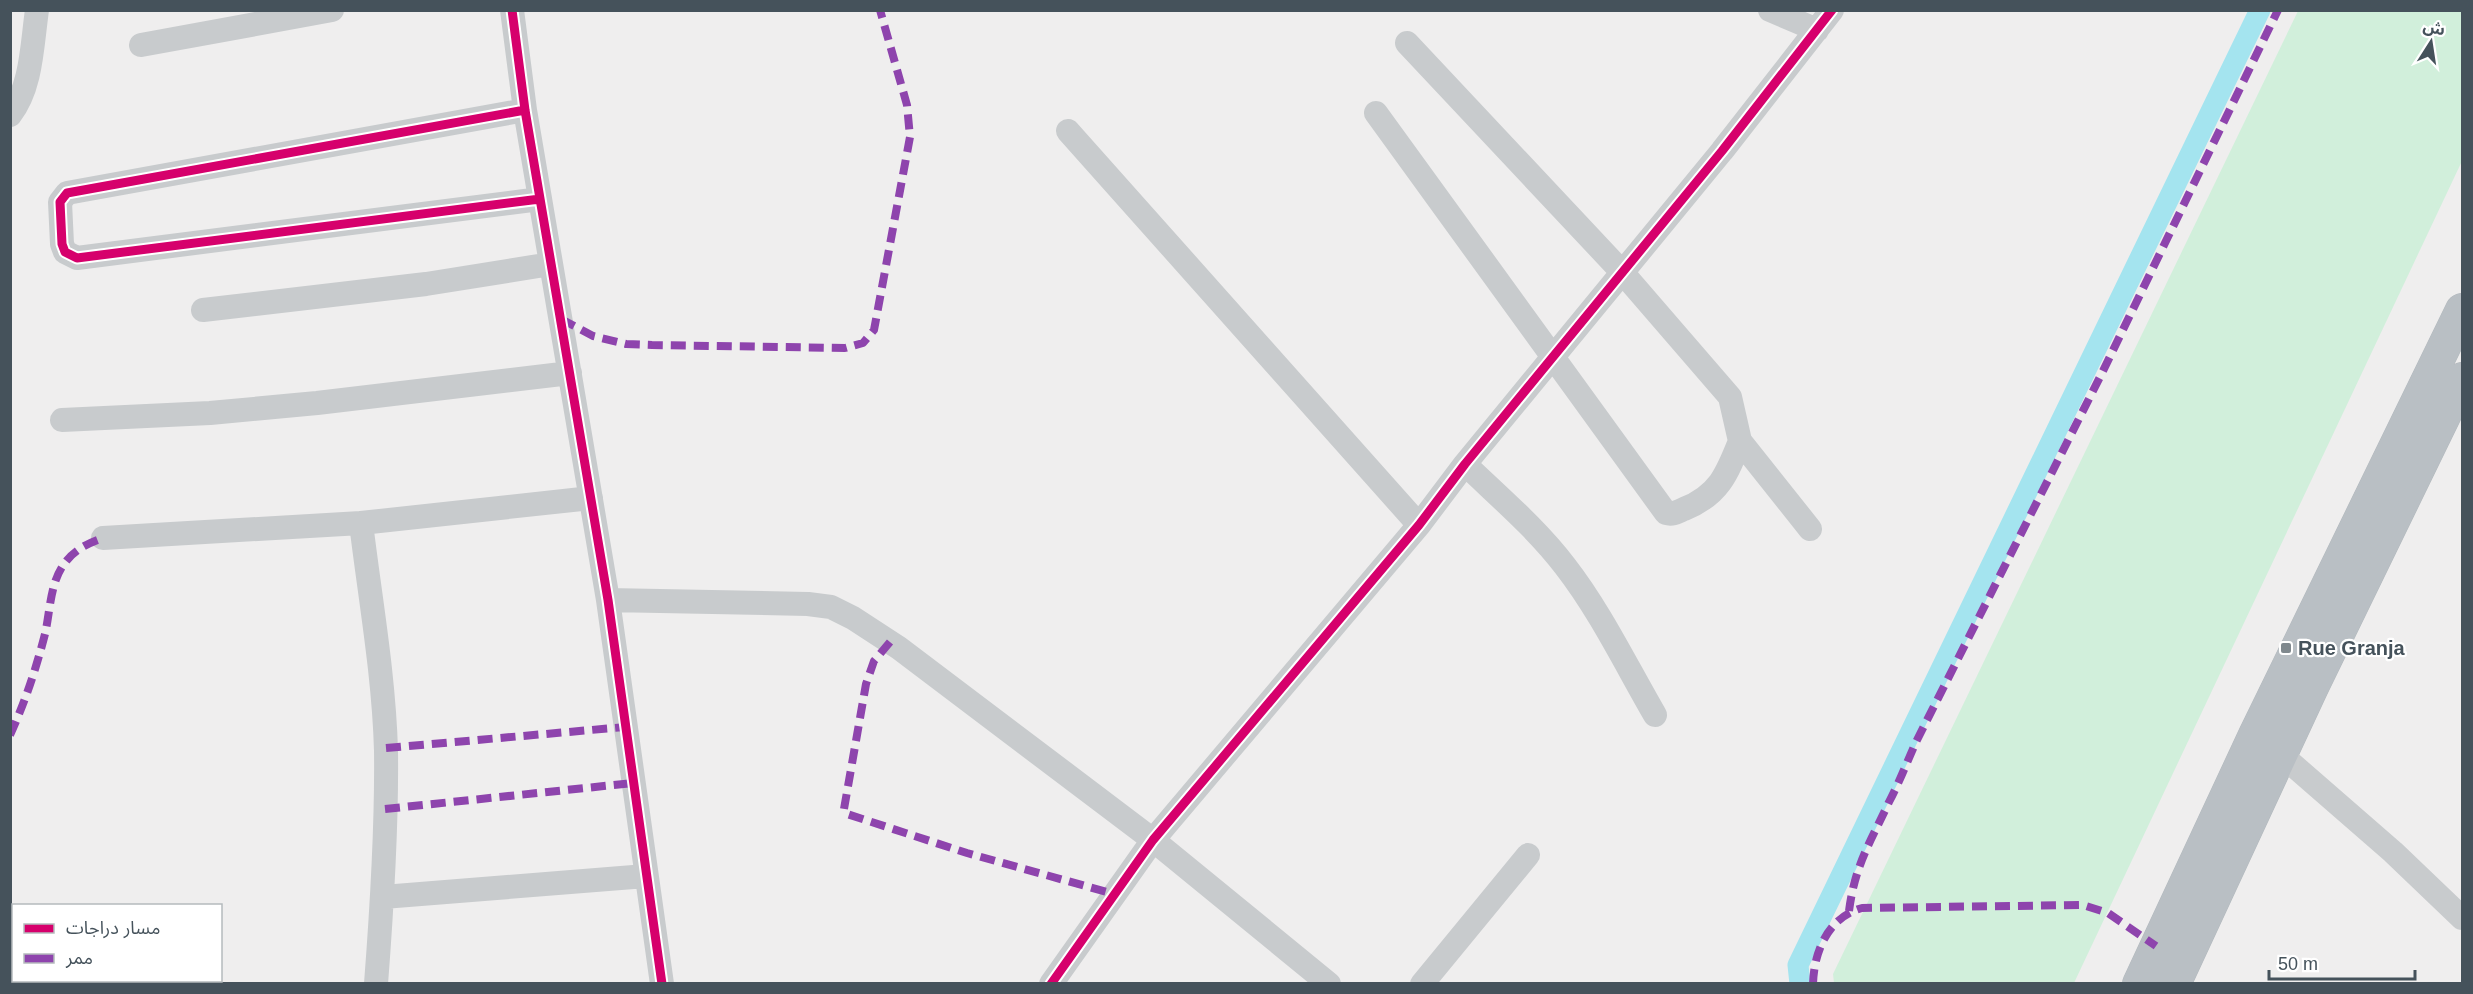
<svg xmlns="http://www.w3.org/2000/svg" width="2473" height="994" viewBox="0 0 2473 994" font-family="Arial,'Noto Sans Arabic',sans-serif">
  <style>
    .green { fill: #d1efdb }
    .lines { fill: none; stroke-linecap: round; stroke-linejoin: round }
    .canal { stroke: #a4e4ef; stroke-width: 21 }
    .highway-casing { stroke: #b3b9be; stroke-width: 34 }
    .street { stroke: #c8cbcd; stroke-width: 24 }
    .highway { stroke: #b9bfc4; stroke-width: 33 }
    .quiet { stroke: #8e44ad; stroke-width: 8; stroke-dasharray: 15 8; stroke-linecap: butt }
    .cycleway-casing { stroke: #fff; stroke-width: 13 }
    .cycleway { stroke: #d6006c; stroke-width: 9 }
    .poi-dot { fill: #80898e; stroke: #fff; stroke-width: 2 }
    .labels { text-anchor: middle; stroke-width: 4.5; stroke-linejoin: round; paint-order: stroke }
    .poi-label { font-size: 20px; font-weight: bold; fill: #45525b; stroke: #fff; text-anchor: start }
  </style>
  <rect width="100%" height="100%" fill="#efeeee"/>
  <path class="green" d="M2298 11H2462V161L2074 983H1834L1833 974Z"/>
  <g class="lines">
    <path class="canal" d="M1800 984 1798 965 2260 10"/>
    <g class="highway-casing">
      <path id="highway" d="M2139 984 2255 735 2462 310
        M2174 984 2312 687 2462 379"/>
    </g>
    <path class="street" d="M512 10 525 110 608 600 662 984
      M1770 10 1817 30
      M1407 43 1622 272 1730 397 1740 441 1810 529
      M141 45 332 10
      M525 110 67 193 60 202 62 244 65 252 77 258 540 199
      M1376 113 1666 513C1673 515 1677 512 1684 509 1719 495 1727 474 1740 441
      M10 115C32 87 32 44 37 10
      M1068 131 1419 525
      M203 310 426 284 551 264
      M62 420 210 413 317 403 570 373
      M1465 464C1499 497 1536 528 1565 566 1600 611 1626 665 1655 715
      M361 523C370 598 384 675 386 751 387 828 382 906 376 984
      M103 538 361 523 591 498
      M608 600 808 604 831 607 853 618 899 648 1153 840 1329 984
      M2270 745 2393 852 2462 918
      M383 897 646 876
      M1051 984 1153 840 1419 525 1465 464 1722 151 1832 10
      M1422 984 1528 855"/>
    <use href="#highway" class="highway"/>
    <path class="quiet" d="M561 319 593 336 626 344 652 345 845 348 863 343 874 330 910 137 907 105 880 10
      M890 642 874 661 866 684 844 809 847 814 967 853 1114 894
      M10 735C25 702 36 669 45 634 50 612 50 586 62 567 72 551 86 544 103 538
      M386 748 625 727
      M385 809 633 783
      M1849 911C1855 865 1870 843 1889 802 1899 783 1907 762 1916 742L2102 373 2278 10
      M1813 984C1814 950 1829 917 1862 908L2083 905 2108 913 2156 946"/>
    <g class="cycleway-casing">
      <path id="cycleway" d="M512 10 525 110 608 600 662 984
        M525 110 67 193 60 202 62 244 65 252 77 258 540 199
        M1051 984 1153 840 1419 525 1465 464 1722 151 1832 10"/>
    </g>
    <use href="#cycleway" class="cycleway"/>
  </g>
  <rect class="poi-dot" x="2280" y="642" width="12" height="12" rx="3"/>
  <g class="labels">
    <g class="poi-label">
      <text x="2298" y="655">Rue Granja</text>
    </g>
  </g>
  <rect width="2473" height="994" fill="none" stroke="#45525b" stroke-width="24"/>
  <rect x="12" y="904" width="210" height="78" fill="#ffffff" stroke="#b5babd" stroke-width="1.5"/>
  <rect x="24" y="924" width="30" height="9" fill="#d6006c" stroke="#b5babd" stroke-width="1.5"/>
  <text x="66" y="934" font-size="18" fill="#45525b">مسار دراجات</text>
  <rect x="24" y="954" width="30" height="9" fill="#8e44ad" stroke="#b5babd" stroke-width="1.5"/>
  <text x="66" y="964" font-size="18" fill="#45525b">ممر</text>
  <g transform="translate(2431 42) rotate(12)" stroke="#ffffff" stroke-width="4.5" paint-order="stroke">
  <path d="M0-4.5L10 22L0 15L-10 22Z" fill="#45525b"/>
  <text y="-9" font-size="16" font-weight="bold" text-anchor="middle" fill="#45525b">ش</text>
  </g>
  <path d="M2269 970v9h146v-9" fill="none" stroke="#45525b" stroke-width="3"/>
  <text x="2278" y="970" font-size="18" fill="#45525b" stroke="#ffffff" stroke-width="4.5" paint-order="stroke">50 m</text>
</svg>
